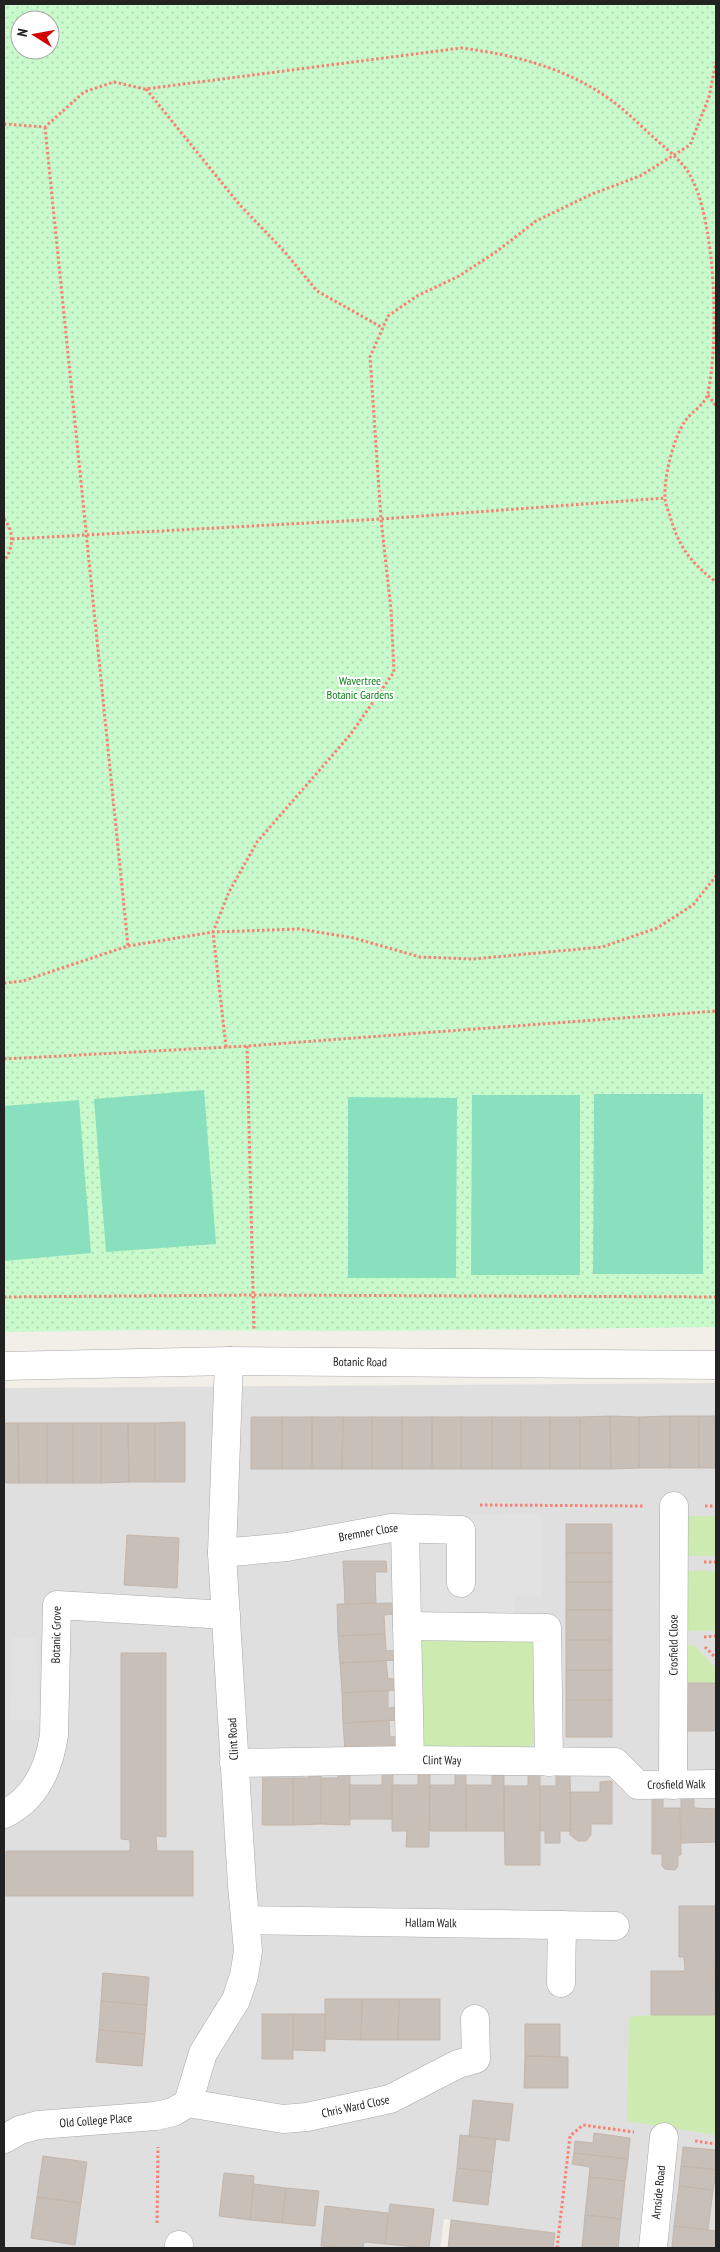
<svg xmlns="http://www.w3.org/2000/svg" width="720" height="2252" viewBox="0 0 720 2252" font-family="'PT Sans Narrow',sans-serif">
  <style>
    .residential { fill: #e0dfdf }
    .grass { fill: #cdebb0 }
    .park { fill: url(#park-dots); fill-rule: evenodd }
    .pitch { fill: #88e0be }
    .parking { fill: #e2e2e2 }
    .building { fill: #c7bfb8; stroke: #c4b6ab }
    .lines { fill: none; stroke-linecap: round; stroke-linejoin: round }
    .street-casing { stroke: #a9a9a9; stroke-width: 29 }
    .path { stroke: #fa8072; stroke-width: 3; stroke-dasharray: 2.5 2.5; stroke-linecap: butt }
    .street { stroke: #fff; stroke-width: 28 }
    .labels { text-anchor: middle; stroke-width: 4; stroke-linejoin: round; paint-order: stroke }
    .park-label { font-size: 12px; fill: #0c8416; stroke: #fff }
    .street-label { font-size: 12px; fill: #222; stroke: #fff }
  </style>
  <defs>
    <pattern id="park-dots" width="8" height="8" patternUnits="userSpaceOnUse" patternTransform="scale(1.25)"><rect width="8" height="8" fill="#c8facc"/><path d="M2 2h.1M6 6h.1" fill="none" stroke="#acd6af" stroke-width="1.8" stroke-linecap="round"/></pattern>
  </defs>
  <rect width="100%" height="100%" fill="#f2efe9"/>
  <path class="residential" d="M716 1383V2248H553L555 2233 444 2219 440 2248H4V1388Z"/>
  <path class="grass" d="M678 1516H716V1556H678Z
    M685 1571H716V1631H687Z
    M416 1631H529L540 1644 538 1737 526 1750 416 1748Z
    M678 1644 694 1645 716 1668V1683H677Z
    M651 2015H716V2135L627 2121 629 2017Z"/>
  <path class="park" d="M4 4H716V1327L369 1331 144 1330 4 1332ZM20 20H50V50H20Z"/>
  <path class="pitch" d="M204 1090 216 1244 106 1252 94 1099Z
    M594 1094H703V1274H593Z
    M472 1095H580V1275H471Z
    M348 1097 457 1098 456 1278H348Z
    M79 1100 91 1253 4 1261V1106Z"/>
  <path class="parking" d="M416 1513 543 1515 542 1596 515 1597V1622L417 1621Z
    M12 1638H36L38 1721 11 1719Z"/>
  <path class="building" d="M610 1416 611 1469H580V1417Z
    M610 1416 639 1417V1468L611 1469Z
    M670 1416V1468H639V1417Z
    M670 1416H699V1468H670Z
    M699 1416H716V1468H699Z
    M251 1417H282V1469H251Z
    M282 1417H312V1469H282Z
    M312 1417H343L342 1469H312Z
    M343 1417H372V1469H342Z
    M372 1417H402V1469H372Z
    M402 1417H432V1469H402Z
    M432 1417H461V1469H432Z
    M461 1417H492V1469H461Z
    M492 1417H521V1469H492Z
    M521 1417H550V1469H521Z
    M550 1417H580V1469H550Z
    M185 1422V1482H155V1423Z
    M4 1423H18L19 1483H4Z
    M18 1423H47V1483H19Z
    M47 1423H73V1483H47Z
    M73 1423H101V1483H73Z
    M101 1423H128L129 1482 101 1483Z
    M128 1423H155V1482H129Z
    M566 1524H612V1553H566Z
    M127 1535 179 1538 177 1588 124 1585Z
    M566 1553H612V1582H566Z
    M343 1561H386L387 1572H375L376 1603 345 1604Z
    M566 1582H612V1610H566Z
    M395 1603V1614L384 1615 385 1634 338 1636 337 1604Z
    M566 1610H612V1640H566Z
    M385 1634 386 1651 397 1650V1660L340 1663 338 1636Z
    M566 1640H612V1670H566Z
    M121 1653H166V1837L156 1836 157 1851H193V1896H6V1851H130V1840L121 1839Z
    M386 1661 388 1679 398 1678V1690L342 1693 340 1663Z
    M566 1670H612V1700H566Z
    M677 1683H716V1731H678Z
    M388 1690V1708L399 1707 400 1720 343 1723 342 1693Z
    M566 1700H612V1737H566Z
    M389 1720 390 1737 401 1736V1748L345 1751 343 1723Z
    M321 1766V1824L293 1825V1778H309V1767Z
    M263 1768H274V1778H293V1825H262Z
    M337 1768H350V1825L321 1824V1778H338Z
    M418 1774H430L429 1847H406L407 1831H392V1785H418Z
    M455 1774H466V1831H430L429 1785H455Z
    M556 1774H570L571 1831H560V1843H545V1831H540V1786H556Z
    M382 1775H393L392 1819H349V1785H382Z
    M492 1775H504V1831H466V1785H492Z
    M528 1775H540V1865H505L504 1786H528Z
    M612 1781V1824H591V1835L586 1841H578L570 1835V1792H600V1782Z
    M652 1798H663V1808H680L681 1855H678V1866L675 1870 665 1869 662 1866V1854H652Z
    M681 1798H694V1808L716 1809V1842L681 1843Z
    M679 1906H716V1957H714L716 2015H651V1971H685L684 1957H679Z
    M103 1973 149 1977 147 2005 101 2001Z
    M325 1999H362L361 2040 325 2039Z
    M362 1999H399L398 2040H361Z
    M399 1999H440V2040H398Z
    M101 2001 147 2005 145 2034 99 2030Z
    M262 2014H293V2059H262Z
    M293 2014H325V2051L293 2050Z
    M525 2024H560V2057L525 2056Z
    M99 2030 145 2034 142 2066 96 2062Z
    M525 2056 568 2057V2088H524Z
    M473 2100 513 2104 509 2141 469 2136Z
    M594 2133 630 2138 628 2159 574 2153 575 2141 593 2143Z
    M460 2135 496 2139 492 2172 457 2168Z
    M683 2147 716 2150V2170L681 2166Z
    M574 2153 628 2159 625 2181 589 2177 590 2167 572 2164Z
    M43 2156 87 2162 81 2203 37 2197Z
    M681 2166 716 2170V2184L714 2183 713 2190 679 2186Z
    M457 2168 492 2172 488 2205 453 2201Z
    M224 2173 254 2176 250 2220 219 2216Z
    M589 2177 625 2181 621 2219 585 2215Z
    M254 2184 286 2188 282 2223 250 2220Z
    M679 2186 713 2190 708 2230 674 2226Z
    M286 2188 319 2191 315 2226 282 2223Z
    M37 2197 81 2203 75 2245 31 2238Z
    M390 2204 434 2209 429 2248 385 2244Z
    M325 2206 388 2213 385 2244 364 2242 363 2248 321 2246Z
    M585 2215 621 2219 618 2248H582Z
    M451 2220 555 2233 553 2248H448Z
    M674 2226 716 2231V2248L672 2247Z"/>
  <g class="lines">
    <g class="street-casing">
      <g id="street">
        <path id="s1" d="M4 1366 229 1361 716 1365"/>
        <path d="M405 1529 410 1760"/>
        <path id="s2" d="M222 1553 287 1547 391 1528 461 1530V1583"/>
        <path d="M407 1626 547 1628 549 1762"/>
        <path id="s3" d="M234 1763 410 1760 615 1762 638 1785 716 1784"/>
        <path id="s4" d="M673 1785 674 1506"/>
        <path id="s5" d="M4 1814C36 1799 49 1768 54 1735L57 1605 226 1615"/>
        <path id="s6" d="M246 1920 615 1926"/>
        <path d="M561 1983 562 1925"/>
        <path d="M188 2103 203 2053 236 2000 244 1976 248 1951 242 1885 222 1553 229 1361"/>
        <path id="s7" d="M188 2103 283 2119 307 2117 390 2099 458 2064 476 2059 475 2019"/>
        <path id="s8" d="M4 2139 20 2130 38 2125 156 2116 173 2112 188 2103"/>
        <path d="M179 2248V2245"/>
        <path id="s9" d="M653 2248 664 2137"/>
      </g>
    </g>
    <path class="path" d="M146 89 239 204 284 251 317 291 383 328
      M4 124 45 127 84 92 114 82 145 89 461 48C517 55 570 69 615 103 628 113 640 125 652 136 665 148 683 161 691 177 716 224 719 340 708 393 706 404 691 412 685 421 673 440 664 476 665 498 665 503 668 510 670 516 679 547 690 562 716 582
      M45 127 128 946
      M708 395 716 406
      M4 519C14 531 14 548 4 561
      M12 539 381 519 665 498
      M4 983 23 981 128 946 213 932 299 929 354 938 420 957 473 959 602 947 657 928 693 905 716 876
      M247 1046 254 1330
      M226 1047 213 932 229 892 257 842 350 735 394 672 391 610 381 519 370 357 388 316 417 296 459 276 496 252 536 221 592 194 640 176 690 145 709 97 716 62
      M4 1059 247 1046 716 1011
      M4 1297 255 1295 716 1297
      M480 1505 643 1506
      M705 1506H716
      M704 1562H716
      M704 1637 716 1636
      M705 1647 716 1658
      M695 2141 716 2144
      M157 2223 158 2147
      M557 2248 570 2136 583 2125 634 2132"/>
    <use href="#street" class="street"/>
  </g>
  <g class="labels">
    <g class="park-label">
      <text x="360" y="685">Wavertree<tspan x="360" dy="14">Botanic Gardens</tspan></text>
    </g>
    <g class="street-label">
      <text dy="4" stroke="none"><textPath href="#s1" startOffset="356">Botanic Road</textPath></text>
      <text dy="4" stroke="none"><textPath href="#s2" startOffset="148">Bremner Close</textPath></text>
      <text dy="4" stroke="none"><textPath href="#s5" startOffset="198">Botanic Grove</textPath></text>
      <text dy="4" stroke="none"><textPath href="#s4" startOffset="140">Crosfield Close</textPath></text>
      <text transform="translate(233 1739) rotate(-93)" y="4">Clint Road</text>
      <text dy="4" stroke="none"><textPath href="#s3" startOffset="208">Clint Way</textPath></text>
      <text dy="4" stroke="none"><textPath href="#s3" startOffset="452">Crosfield Walk</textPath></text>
      <text dy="4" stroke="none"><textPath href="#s6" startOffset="185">Hallam Walk</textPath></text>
      <text dy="4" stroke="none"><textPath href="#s7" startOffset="170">Chris Ward Close</textPath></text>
      <text dy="4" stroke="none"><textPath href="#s8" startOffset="95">Old College Place</textPath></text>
      <text dy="4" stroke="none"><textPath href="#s9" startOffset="56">Arnside Road</textPath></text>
    </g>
  </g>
  <rect width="720" height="2252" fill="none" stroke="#222222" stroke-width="10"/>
  <g transform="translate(35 35) rotate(281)"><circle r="24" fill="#ffffff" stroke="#a7a7a7"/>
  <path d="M0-4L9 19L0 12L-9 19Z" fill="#d40000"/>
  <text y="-8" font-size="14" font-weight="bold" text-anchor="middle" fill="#222222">N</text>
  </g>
</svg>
